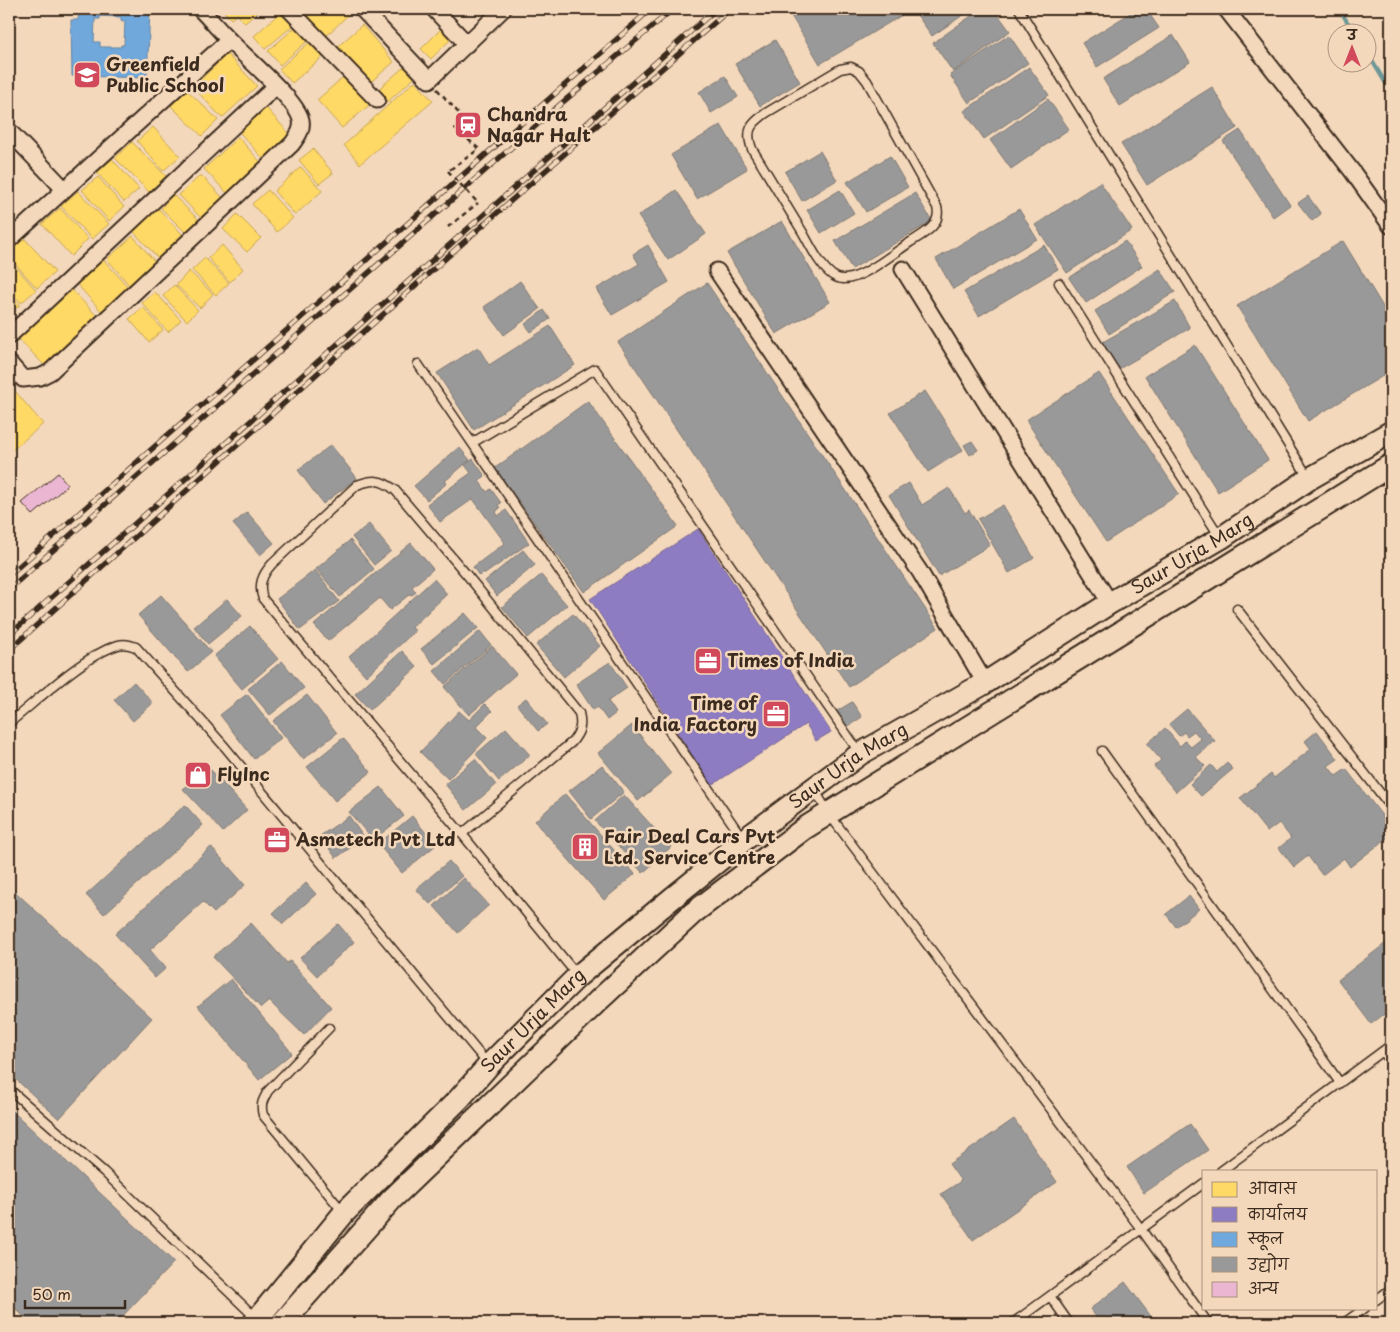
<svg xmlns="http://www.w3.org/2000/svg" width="1400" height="1332" viewBox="0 0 1400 1332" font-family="'Playpen Sans','Playpen Sans Deva',sans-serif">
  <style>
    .homes { fill: #ffd966; stroke: #c4a450 }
    .offices { fill: #8e7cc3; stroke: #756392 }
    .schools { fill: #6fa8dc; stroke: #5f82a3; fill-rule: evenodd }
    .industry { fill: #999; stroke: #7d7874 }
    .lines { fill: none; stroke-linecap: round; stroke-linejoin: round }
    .stream { stroke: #6d9797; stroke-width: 4 }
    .building { fill: #eab6d2; stroke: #3b2a1e }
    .lane-casing { stroke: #3b2a1e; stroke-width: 11 }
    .street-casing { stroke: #3b2a1e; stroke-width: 19 }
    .secondary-casing { stroke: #3b2a1e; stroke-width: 25 }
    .path { stroke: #3b2a1e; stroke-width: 2.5; stroke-dasharray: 5 4; stroke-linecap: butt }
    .lane { stroke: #f4d8bb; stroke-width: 8 }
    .street { stroke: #f4d8bb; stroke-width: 15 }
    .secondary { stroke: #f4d8bb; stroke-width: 21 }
    .rail-casing { stroke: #3b2a1e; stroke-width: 5.5 }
    .rail { stroke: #f4d8bb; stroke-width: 4; stroke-dasharray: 11; stroke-linecap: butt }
    .path-bridge { stroke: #3b2a1e; stroke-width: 2.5; stroke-dasharray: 5 4; stroke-linecap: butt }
    .labels { text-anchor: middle; stroke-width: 5; stroke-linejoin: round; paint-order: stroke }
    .poi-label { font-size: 18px; font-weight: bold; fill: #3b2a1e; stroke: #f4d8bb; text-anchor: start }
    .street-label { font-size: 18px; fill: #3b2a1e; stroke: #f4d8bb }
  </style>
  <rect width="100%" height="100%" fill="#f4d8bb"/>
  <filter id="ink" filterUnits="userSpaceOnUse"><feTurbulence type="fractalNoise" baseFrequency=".02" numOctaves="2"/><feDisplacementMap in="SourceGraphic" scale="10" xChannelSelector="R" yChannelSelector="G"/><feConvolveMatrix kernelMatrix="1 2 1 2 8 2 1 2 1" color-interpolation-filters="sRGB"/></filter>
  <g filter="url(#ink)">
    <path class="homes" d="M222 9H261L245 23 237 14 231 19Z
      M284 9 296 23 265 49 254 36Z
      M292 9H341L348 15 322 40Z
      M300 23 312 37 280 65 268 51Z
      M362 25 394 62 366 86 334 50Z
      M445 25 455 35 431 59 421 49Z
      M313 39 326 54 292 83 279 69Z
      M227 54 257 86 222 118 193 87Z
      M404 67 414 78 384 105 374 93Z
      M349 72 374 101 342 128 317 100Z
      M415 81 433 101 360 164 344 145Z
      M187 90 218 120 202 136 171 106Z
      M262 103 293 138 266 162 235 127Z
      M153 127 180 156 163 171 137 141Z
      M238 137 264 166 231 197 204 169Z
      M132 142 166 176 149 192 115 158Z
      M313 149 333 173 319 184 299 160Z
      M112 159 139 189 124 202 97 173Z
      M301 167 322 191 295 215 274 191Z
      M201 175 225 200 203 220 179 195Z
      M98 177 124 207 109 221 82 190Z
      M268 190 293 218 277 232 252 204Z
      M78 191 109 224 92 239 61 206Z
      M173 195 199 220 186 233 161 208Z
      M157 207 183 235 158 258 132 230Z
      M60 208 88 239 71 256 42 224Z
      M237 214 261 238 247 252 223 229Z
      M133 236 156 263 130 286 107 259Z
      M24 238 55 272 37 288 9 257V252Z
      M222 245 243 269 230 282 208 258Z
      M101 257 130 289 103 313 74 281Z
      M205 258 229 283 216 295 192 270Z
      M9 259 36 290 21 303 9 289Z
      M189 271 213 294 200 308 176 285Z
      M174 285 198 310 187 321 163 296Z
      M70 288 97 316 44 365 17 337Z
      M9 292 20 305 9 314Z
      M155 292 181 320 168 332 142 303Z
      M143 307 163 330 149 342 129 319Z
      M9 384 43 424 9 453Z"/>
    <path class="offices" d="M698 529 831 732 816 741 806 724 712 785 590 599Z"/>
    <path class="schools" d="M75 9H150L147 78 72 76 71 20H78L79 10ZM100 16 121 17V21H125L124 45H121V47H100V42H94L95 19H100Z"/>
    <path class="industry" d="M787 9H898L902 15 820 64Z
      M926 9H972L932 36 917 15Z
      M981 9H994L1010 31 953 72 933 43Z
      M1137 9H1146L1159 28 1097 67 1082 43Z
      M1009 35 1028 63 969 103 950 75Z
      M1173 35 1190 62 1120 106 1103 79Z
      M775 40 800 82 760 106 735 64Z
      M1029 67 1049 95 984 139 964 111Z
      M725 76 738 97 711 113 699 92Z
      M1212 87 1237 128 1147 185 1121 144Z
      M1048 99 1069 129 1011 169 990 140Z
      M721 125 747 169 697 199 671 155Z
      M1240 130 1290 205 1273 217 1223 141Z
      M820 151 837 180 802 201 785 172Z
      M890 156 908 187 866 212 847 182Z
      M1100 182 1132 230 1067 273 1035 225Z
      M676 190 706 234 668 260 638 216Z
      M840 190 854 213 821 233 807 210Z
      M915 193 932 221 852 269 835 241Z
      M1308 196 1321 214 1312 221 1298 203Z
      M1019 209 1037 239 953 289 936 259Z
      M782 221 830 302 776 334 727 253Z
      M1125 241 1142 266 1086 303 1069 278Z
      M1343 241 1391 320V371L1308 421 1237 306Z
      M648 245 669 282 612 315 596 289 639 264 633 254Z
      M1044 245 1058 269 979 316 964 292Z
      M1160 269 1175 292 1109 334 1095 311Z
      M520 281 540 309 504 335 484 307Z
      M707 283 938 628 849 687 618 342Z
      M1175 301 1190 328 1117 370 1101 343Z
      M544 310 550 319 531 332 525 324Z
      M550 326 575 365 474 430 437 373 478 347 489 365Z
      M1195 345 1268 460 1218 492 1145 376Z
      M1099 373 1179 494 1106 542 1026 420Z
      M925 391 963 450 928 472 890 413Z
      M588 401 678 526 584 592 495 468Z
      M972 441 978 450 970 455 964 445Z
      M331 445 357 478 323 504 298 470Z
      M459 447 470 460 445 481 447 483 427 500 414 486Z
      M473 459 485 476 479 481 487 492 491 489 501 503 498 505 500 508 496 512 498 516 506 510 529 543 485 574 484 572 479 576 473 567 505 543 473 499 440 522 427 504 471 473 465 465Z
      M909 483 922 505 949 488 965 513 969 510 990 545 939 576 889 495Z
      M1003 505 1034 558 1009 573 978 519Z
      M247 512 274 543 260 555 233 524Z
      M369 524 391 551 374 565 352 537Z
      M350 540 374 569 340 597 316 569Z
      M411 543 433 569 412 587 416 592 412 595 410 594 390 610 380 598 328 641 314 625Z
      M523 550 535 565 497 596 485 581Z
      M315 570 339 601 300 630 277 599Z
      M541 575 567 605 528 638 502 607Z
      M434 579 447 594 412 627 415 631 366 676 349 657Z
      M161 595 211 652 188 672 138 615Z
      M227 599 242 616 208 644 194 627Z
      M465 613 478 628 434 664 421 649Z
      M573 614 600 646 564 677 536 645Z
      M250 626 278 659 242 689 214 656Z
      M480 631 491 645 445 684 434 671Z
      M492 646 516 674 469 715 444 687Z
      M402 651 417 667 370 710 355 694Z
      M282 661 304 688 270 715 248 689Z
      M610 662 627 688 608 701 616 713 607 720 598 707 593 710 576 684Z
      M134 682 153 703 133 721 114 700Z
      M247 694 281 738 254 759 220 715Z
      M307 695 337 733 303 759 273 721Z
      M526 698 547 724 538 731 517 705Z
      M852 702 862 717 847 727 837 711Z
      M485 704 492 711 476 727 487 738 448 779 420 752 459 711 469 720Z
      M1187 709 1215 741 1196 757 1205 766 1176 792 1154 766 1161 760 1147 744 1165 728 1180 746 1185 741 1191 747 1201 739 1194 731 1187 736 1184 732 1179 736 1169 724Z
      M632 725 671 774 638 801 598 753Z
      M506 728 530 755 499 781 476 754Z
      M1317 731 1338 759 1328 766 1336 776 1346 769 1391 827V835L1350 867 1344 858 1322 875 1308 856 1294 867 1279 848 1291 838 1279 823 1267 832 1240 798 1271 774 1274 778 1311 749 1305 741Z
      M343 738 371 772 335 801 307 767Z
      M475 759 496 785 466 810 445 784Z
      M1227 763 1233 769 1201 796 1190 784 1211 765 1217 772Z
      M602 765 624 792 591 819 569 791Z
      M211 770 247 810 223 832 183 789 198 777 201 780Z
      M381 787 404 816 373 840 349 812Z
      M565 794 635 874 604 900 535 821Z
      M624 795 671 847 643 873 595 821Z
      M185 805 203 825 104 914 86 895Z
      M349 816 364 838 336 858 320 836Z
      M412 816 436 845 402 873 378 844Z
      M211 847 245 885 214 913 203 902 150 950 166 968 155 978 115 934Z
      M449 861 462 876 430 904 416 889Z
      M464 878 489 905 458 933 434 906Z
      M306 883 316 894 283 924 273 913Z
      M9 886 152 1018 59 1119 9 1073Z
      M1189 896 1199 909 1176 927 1166 914Z
      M251 923 287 963 290 961 331 1007 304 1035 269 1001 261 1008 213 957Z
      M338 924 354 942 317 976 300 958Z
      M1386 943 1391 950V1009L1371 1024 1338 980Z
      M231 979 292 1053 259 1080 198 1006Z
      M9 1108 174 1262 116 1323H31L9 1303Z
      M1014 1119 1057 1182 973 1240 941 1194 961 1181 949 1164Z
      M1190 1124 1208 1150 1144 1193 1127 1167Z
      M1125 1282 1156 1323H1101L1090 1309Z"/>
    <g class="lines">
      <path class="stream" d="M1339 9 1354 32
        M1368 54 1391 92"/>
    </g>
    <path class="building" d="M58 473 68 485 33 515 22 503Z"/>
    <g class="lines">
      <g class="lane-casing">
        <path id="lane" d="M1019 9 1308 477
          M851 67 859 71 867 81 937 207C942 226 923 234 909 243 894 253 861 280 843 279 839 279 835 277 832 275 819 265 810 245 802 231 785 204 769 176 752 149 745 130 751 124 766 113L840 69Z
          M1059 283 1220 537
          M418 364 743 839
          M472 443 595 369 859 752
          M1237 609 1391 807
          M9 723C38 700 83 656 118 645 125 643 130 645 136 647L225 747 487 1063
          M1102 751 1340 1083
          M814 789 829 814 1141 1229 1208 1323
          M462 834 572 742C580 732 582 726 579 713L467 575 395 490C381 479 373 479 357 485L272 564C262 575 258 585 263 599L462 834 577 975
          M329 1028 268 1091C263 1100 260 1104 263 1115L344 1213
          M1383 1052 1391 1061
          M9 1089 104 1172 257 1319
          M1221 1171 1391 1045
          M1050 1296 1069 1323
          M1376 1300 1391 1289
          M1013 1323 1204 1183
          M1344 1323 1365 1308"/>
      </g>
      <g class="street-casing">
        <path id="street" d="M289 9 377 100
          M362 9 429 80 503 9
          M434 9 467 44
          M1226 9 1352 171 1391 226
          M9 131 64 189
          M9 240 229 40
          M903 269 1110 603
          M717 271 920 572 985 683
          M9 336 276 86
          M9 363 23 379 40 377 50 372 292 144C297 137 303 130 301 120 297 100 245 57 229 40 219 30 210 19 200 9"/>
      </g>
      <g class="secondary-casing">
        <g id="secondary">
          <path id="s1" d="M254 1323 344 1213 459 1099 489 1065 578 976 670 900 744 840 860 754 985 683 1110 603 1221 538 1309 479 1391 432"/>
          <path d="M282 1323 392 1199 599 1000 693 913 805 828 1391 465"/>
        </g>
      </g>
      <path class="path" d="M437 89 464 119 454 127 479 149 448 171
        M448 227 478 203"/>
      <use href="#lane" class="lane"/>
      <use href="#street" class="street"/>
      <use href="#secondary" class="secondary"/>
      <g class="rail-casing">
        <path id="rail" d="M9 575 651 9
          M9 589 563 102 673 9
          M9 635 716 9
          M9 650 456 249 730 9"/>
      </g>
      <use href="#rail" class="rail"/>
      <path class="path-bridge" d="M448 171 478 203"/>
    </g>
  </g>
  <defs>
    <g id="school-square" transform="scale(1.4375)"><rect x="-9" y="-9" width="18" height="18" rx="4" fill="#d1495b" stroke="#f4d8bb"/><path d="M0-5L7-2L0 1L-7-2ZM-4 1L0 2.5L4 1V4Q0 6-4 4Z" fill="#fff"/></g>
    <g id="station-square" transform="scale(1.4375)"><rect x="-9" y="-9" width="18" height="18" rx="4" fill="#d1495b" stroke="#f4d8bb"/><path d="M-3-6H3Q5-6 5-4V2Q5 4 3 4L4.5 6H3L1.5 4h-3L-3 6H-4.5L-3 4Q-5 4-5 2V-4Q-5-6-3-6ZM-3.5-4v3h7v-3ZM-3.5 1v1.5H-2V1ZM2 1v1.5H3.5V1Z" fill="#fff"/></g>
    <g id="office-square" transform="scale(1.4375)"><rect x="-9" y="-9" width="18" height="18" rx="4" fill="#d1495b" stroke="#f4d8bb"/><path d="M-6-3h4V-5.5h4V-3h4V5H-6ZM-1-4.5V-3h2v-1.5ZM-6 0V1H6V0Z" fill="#fff"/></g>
    <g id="shop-square" transform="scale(1.4375)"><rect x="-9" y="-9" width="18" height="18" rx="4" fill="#d1495b" stroke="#f4d8bb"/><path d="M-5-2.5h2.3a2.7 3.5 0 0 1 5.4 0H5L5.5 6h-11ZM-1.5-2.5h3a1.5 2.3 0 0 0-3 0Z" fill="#fff"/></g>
    <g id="building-square" transform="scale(1.4375)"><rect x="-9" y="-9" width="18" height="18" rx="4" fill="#d1495b" stroke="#f4d8bb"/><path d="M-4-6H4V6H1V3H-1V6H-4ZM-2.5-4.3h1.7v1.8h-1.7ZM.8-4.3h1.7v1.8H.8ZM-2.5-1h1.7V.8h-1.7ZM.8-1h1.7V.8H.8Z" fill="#fff"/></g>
  </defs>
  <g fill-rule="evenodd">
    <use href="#school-square" x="87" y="75"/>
    <use href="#station-square" x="468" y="125"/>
    <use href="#office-square" x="708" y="661"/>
    <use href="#office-square" x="776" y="714"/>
    <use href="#shop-square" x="198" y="775"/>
    <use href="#office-square" x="277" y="840"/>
    <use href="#building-square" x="585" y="847"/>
  </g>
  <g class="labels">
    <g class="poi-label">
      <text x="106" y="71">Greenfield<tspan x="106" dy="21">Public School</tspan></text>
      <text x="487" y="121">Chandra<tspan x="487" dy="21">Nagar Halt</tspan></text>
      <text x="727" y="667">Times of India</text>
      <text x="757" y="710" text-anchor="end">Time of<tspan x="757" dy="21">India Factory</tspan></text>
      <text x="217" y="781">FlyInc</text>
      <text x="604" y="843">Fair Deal Cars Pvt<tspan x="604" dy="21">Ltd. Service Centre</tspan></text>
      <text x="296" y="846">Asmetech Pvt Ltd</text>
    </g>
    <g class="street-label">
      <text dy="6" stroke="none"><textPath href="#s1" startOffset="1222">Saur Urja Marg</textPath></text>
      <text dy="6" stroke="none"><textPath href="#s1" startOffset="818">Saur Urja Marg</textPath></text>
      <text dy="6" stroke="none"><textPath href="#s1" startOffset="412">Saur Urja Marg</textPath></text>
    </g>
  </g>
  <rect width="1400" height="1332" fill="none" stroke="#f4d8bb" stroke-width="30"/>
  <rect x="15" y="15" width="1370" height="1302" fill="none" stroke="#3b2a1e" stroke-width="2" filter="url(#ink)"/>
  <rect x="1202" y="1170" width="175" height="140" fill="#f4d8bb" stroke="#aa927c"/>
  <rect x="1212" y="1182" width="25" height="15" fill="#ffd966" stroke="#aa927c"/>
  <text x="1248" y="1194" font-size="15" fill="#3b2a1e">आवास</text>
  <rect x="1212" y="1207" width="25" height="15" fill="#8e7cc3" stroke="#aa927c"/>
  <text x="1248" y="1220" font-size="15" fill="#3b2a1e">कार्यालय</text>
  <rect x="1212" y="1232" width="25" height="15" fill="#6fa8dc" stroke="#aa927c"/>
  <text x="1248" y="1244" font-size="15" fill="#3b2a1e">स्कूल</text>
  <rect x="1212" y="1257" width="25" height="15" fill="#999999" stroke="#aa927c"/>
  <text x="1248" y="1270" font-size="15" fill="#3b2a1e">उद्योग</text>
  <rect x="1212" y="1282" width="25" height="15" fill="#eab6d2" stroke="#aa927c"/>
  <text x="1248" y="1294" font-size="15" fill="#3b2a1e">अन्य</text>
  <g transform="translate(1352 48)"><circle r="24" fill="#f4d8bb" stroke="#aa927c"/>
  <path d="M0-4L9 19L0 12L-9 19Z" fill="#d1495b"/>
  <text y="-8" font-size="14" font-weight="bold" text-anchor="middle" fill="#3b2a1e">उ</text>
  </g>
  <path d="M25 1300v8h100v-8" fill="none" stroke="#3b2a1e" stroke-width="2.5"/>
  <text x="32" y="1300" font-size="15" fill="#3b2a1e" stroke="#f4d8bb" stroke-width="4" paint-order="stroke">50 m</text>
</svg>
